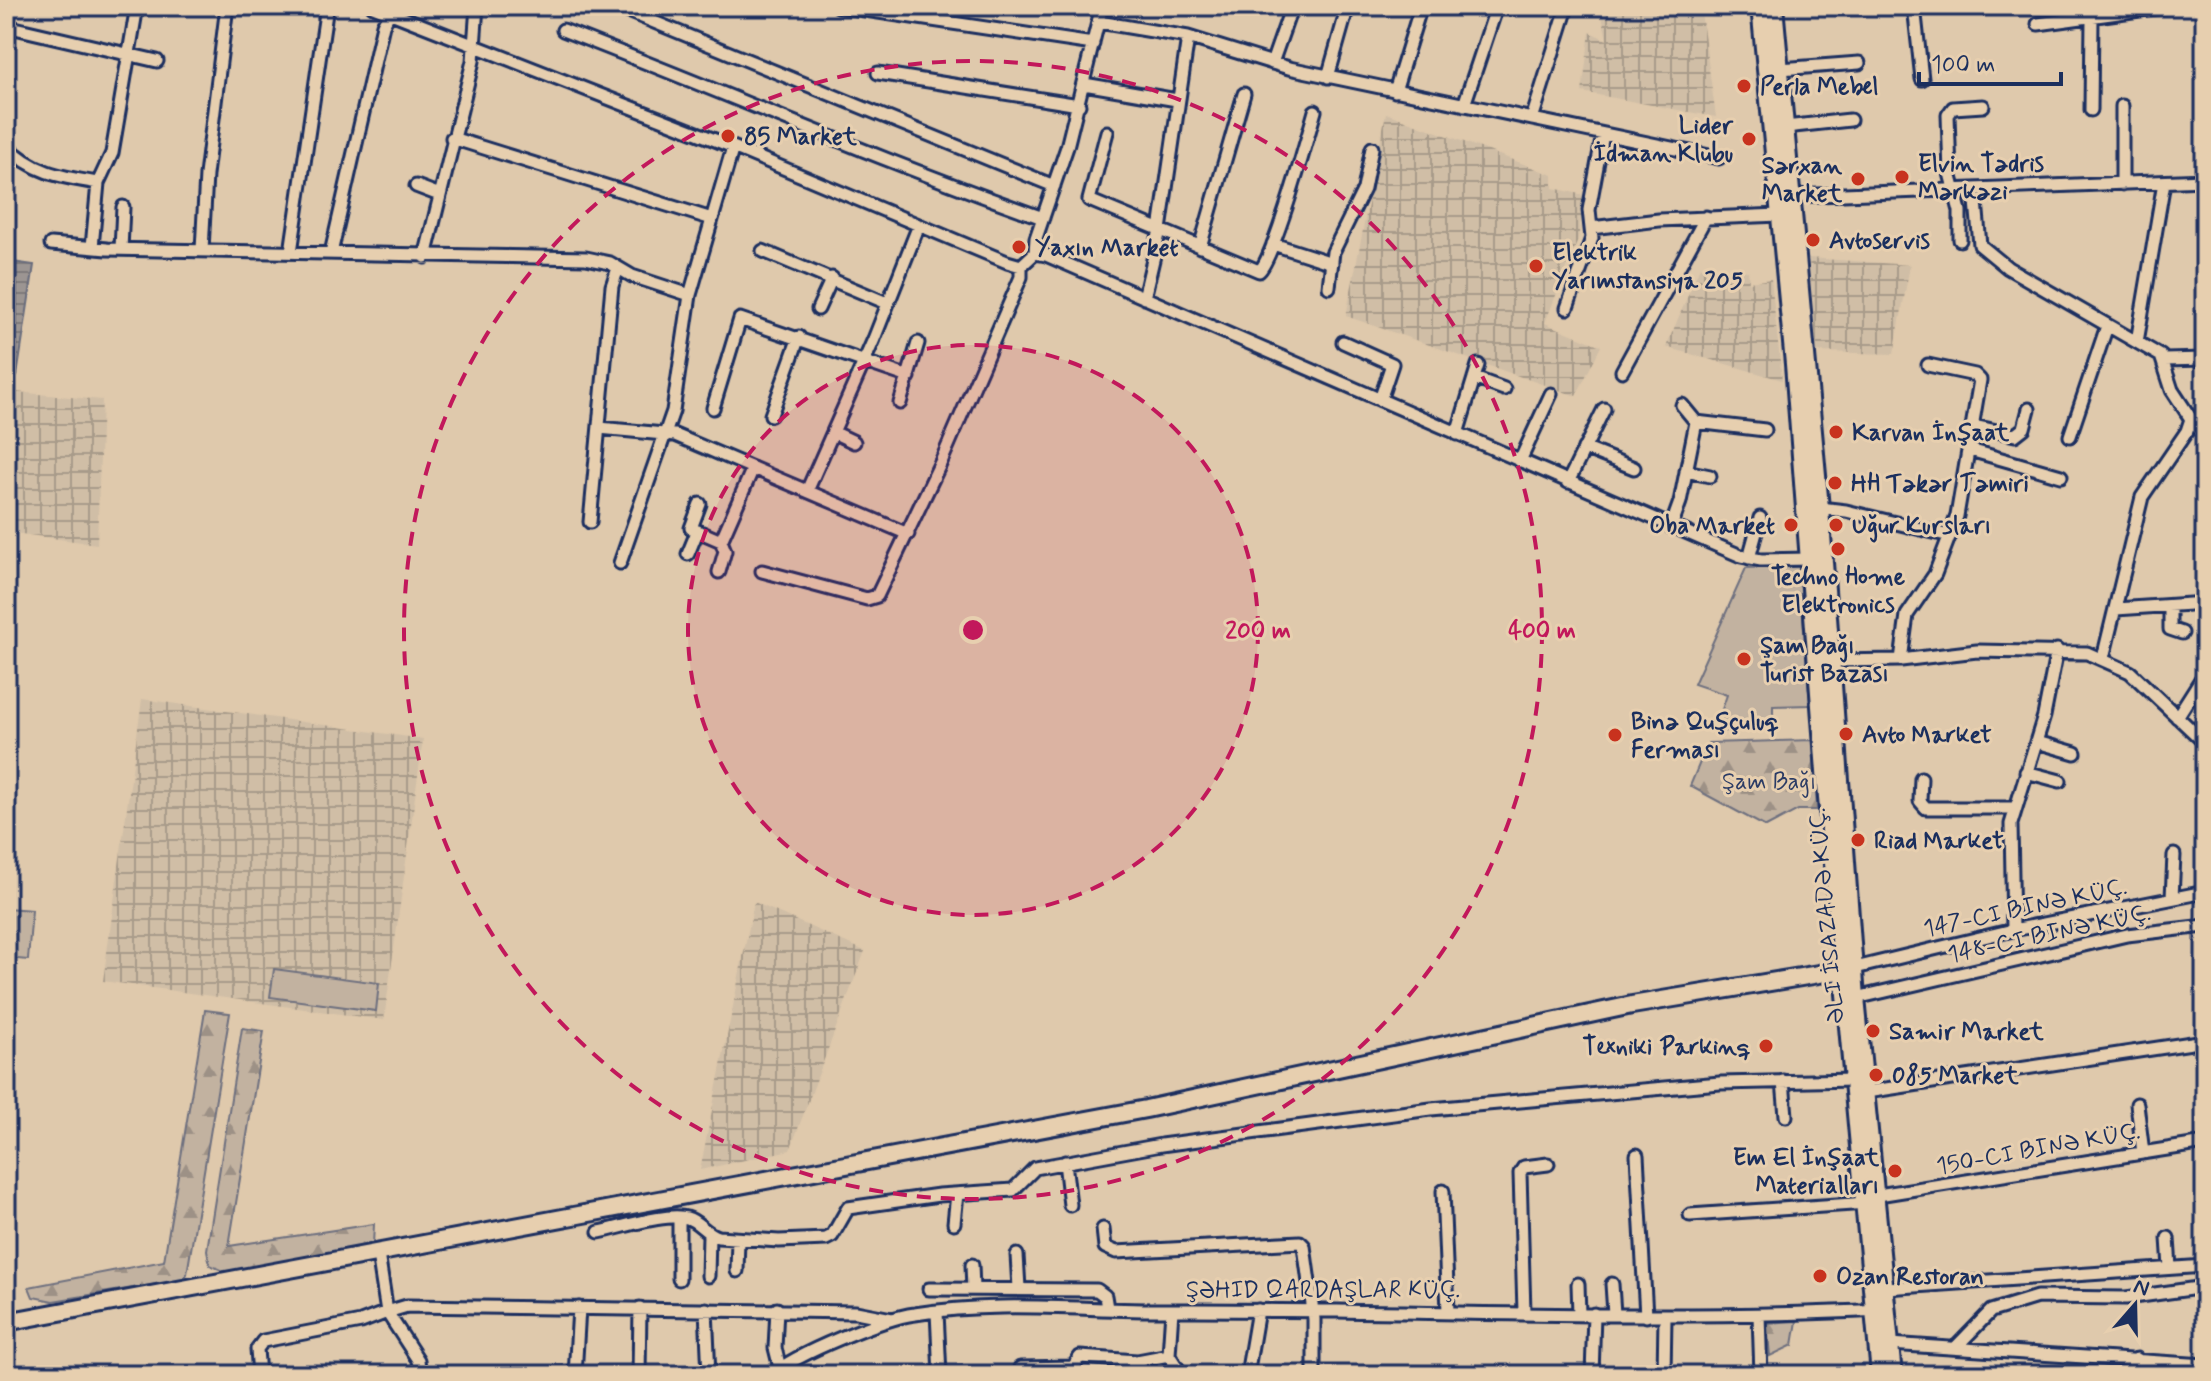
<svg xmlns="http://www.w3.org/2000/svg" width="2211" height="1381" viewBox="0 0 2211 1381" font-family="Mynerve,sans-serif">
  <style>
    .industrial { fill: url(#industrial-grid) }
    .forest { fill: url(#forest-firs); stroke: #6e707f; stroke-width: 2 }
    .green { fill: #c2b2a0; stroke: #6e707f; stroke-width: 2 }
    .water { fill: url(#water-rules); stroke: #686c7d; stroke-width: 2 }
    .lines { fill: none; stroke-linecap: round; stroke-linejoin: round }
    .street-casing { stroke: #1b2f5e; stroke-width: 17 }
    .secondary-casing { stroke: #1b2f5e; stroke-width: 22 }
    .street { stroke: #e7cfaf; stroke-width: 11 }
    .secondary { stroke: #e7cfaf; stroke-width: 16 }
    .ring { fill: none; stroke: #c2185b; stroke-width: 4; stroke-dasharray: 14 10 }
    .poi-dot { fill: #c8321e; stroke: #e7cfaf; stroke-width: 3 }
    .labels { text-anchor: middle; stroke-width: 6; stroke-linejoin: round; paint-order: stroke }
    .poi-label { font-size: 24px; font-weight: bold; fill: #1b2f5e; stroke: #e7cfaf; text-anchor: start }
    .park-label { font-size: 24px; fill: #2c3c65; stroke: #e7cfaf }
    .street-label { font-size: 24px; fill: #1b2f5e; stroke: #e7cfaf }
    .centre { fill: #c2185b; stroke: #e7cfaf; stroke-width: 4 }
    .ring-label { font-size: 24px; text-anchor: middle; font-weight: bold; fill: #c2185b; stroke: #e7cfaf; stroke-width: 6; stroke-linejoin: round; paint-order: stroke }
  </style>
  <defs>
    <pattern id="industrial-grid" width="8" height="8" patternUnits="userSpaceOnUse" patternTransform="scale(2)"><rect width="8" height="8" fill="#d0bea6"/><path d="M0 4h8M4 0v8" fill="none" stroke="#a89b8a"/></pattern>
    <pattern id="forest-firs" width="22" height="20" patternUnits="userSpaceOnUse" patternTransform="scale(2)"><rect width="22" height="20" fill="#c2b2a0"/><path d="M5 1l3.5 6h-7zM16 11l3.5 6h-7z" fill="#9d9186"/></pattern>
    <pattern id="water-rules" width="6" height="5" patternUnits="userSpaceOnUse" patternTransform="scale(2)"><rect width="6" height="5" fill="#9c9592"/><path d="M0 2.5h6" fill="none" stroke="#7e7a7a"/></pattern>
  </defs>
  <rect width="100%" height="100%" fill="#dfc9ac"/>
  <filter id="ink" filterUnits="userSpaceOnUse"><feTurbulence type="fractalNoise" baseFrequency=".0125" numOctaves="2"/><feDisplacementMap in="SourceGraphic" scale="16" xChannelSelector="R" yChannelSelector="G"/><feConvolveMatrix kernelMatrix="1 2 1 2 8 2 1 2 1" color-interpolation-filters="sRGB"/></filter>
  <g filter="url(#ink)">
    <path class="industrial" d="M1600 6H1700L1716 117 1582 92 1590 32 1607 40Z
      M1386 113 1553 175V188L1584 195 1578 240 1545 323 1601 346 1576 396 1346 316Z
      M1809 258 1910 265 1894 354 1817 352Z
      M1700 267 1748 271 1749 282 1771 279 1782 380 1666 347Z
      M6 391 102 400 97 544 6 532Z
      M142 699 423 739 384 1020 103 981Z
      M754 902 865 951 790 1150 700 1170Z"/>
    <path class="forest" d="M1813 740 1817 810H1798L1766 827 1690 786 1708 743Z
      M205 1010 230 1013 187 1274 182 1280 53 1301 33 1297 29 1287 164 1261Z
      M242 1028 264 1031 229 1246 374 1224 373 1245 226 1272 210 1265 207 1250Z
      M1797 1321 1793 1345 1770 1356 1767 1323Z"/>
    <path class="green" d="M1799 566 1810 705 1773 706V729L1720 731 1719 718 1727 695 1694 684 1746 568Z
      M6 908 32 910 28 960 6 958Z
      M274 969 379 983 376 1011 270 997Z"/>
    <path class="water" d="M6 261 34 265 17 376 6 374Z"/>
    <g class="lines">
      <g class="street-casing">
        <path id="street" d="M373 6 733 147 1007 262 1021 266 1035 253 1046 255 1741 556 1761 560 1811 559
          M615 6 1054 186
          M838 6 1093 44
          M1914 6 1922 79
          M1099 22 1188 37 1289 68 1719 158
          M2038 24 2169 6
          M6 26 157 61
          M563 30C724 92 881 161 1043 218
          M1272 63 1292 6
          M1780 69 1859 63
          M878 73 1079 105
          M1328 77 1348 6
          M1084 84 1177 100
          M1395 91 1421 6
          M1464 105 1497 6
          M2091 110 2092 19
          M1532 119 1565 14
          M1785 127 1850 120
          M1107 132 1089 200 1259 271C1273 261 1308 136 1315 111
          M452 138 712 219
          M6 145C33 173 61 177 98 183
          M2122 184V106
          M416 186 437 194
          M1975 190 1980 245 2008 268 2161 356 2172 390 2191 419 2187 431 2142 497 2103 658
          M1792 196 2205 180
          M1591 228 1659 220 1780 215
          M1960 240V211L1950 173 1948 115 1953 108 1983 106
          M51 244 107 249 586 258 610 263 632 276 690 295
          M1273 244 1332 263
          M92 247 98 183 112 153 137 6
          M1200 247 1244 94
          M121 249 123 207
          M202 250 206 175 227 6
          M763 251 887 303
          M291 252 327 6
          M331 253 383 25 393 6
          M1035 253 1036 238 1067 147 1102 6
          M425 257 473 61 477 6
          M1329 287 1333 252 1364 189 1372 148
          M1144 298 1160 230 1188 37
          M1567 308 1592 238 1589 210 1603 134
          M818 309 832 278
          M1343 342 1392 364 1380 400
          M2137 342 2164 182
          M2164 360 2205 359
          M1622 371 1706 217
          M1474 378 1504 389
          M900 403 918 343
          M1682 405 1696 422
          M713 408 740 319 909 377
          M771 415 799 337
          M2191 423 2205 432
          M1974 426 2015 435 2024 428 2029 409
          M599 428 675 435 908 534
          M833 432 854 442
          M1457 434 1478 365
          M2070 436 2107 326
          M1584 448 1634 468
          M1970 450 2061 476
          M1520 461 1551 394
          M1686 471 1710 476
          M1568 482 1604 409
          M807 491 874 339 919 225
          M700 504 691 528 721 541 753 468
          M1820 508 1846 511 1950 536
          M590 522 612 286 618 268
          M1671 527 1680 502 1696 422 1765 430
          M688 554 697 532
          M1749 558 1760 518
          M620 563 673 411 690 295 733 147
          M762 571 867 599 877 596 941 462 1021 277V266
          M719 572 725 551 721 541
          M2170 608V629L2182 633
          M2116 609 2205 603
          M1901 660 1907 615 1935 574 1957 516 1980 380 1975 375 1928 365
          M1830 661 1901 660 1977 651 2087 653 2130 672 2205 743
          M2177 717 2205 673
          M2037 742 2075 753
          M2026 772 2060 781
          M1921 778 1920 801 1926 808H2014
          M2172 898 2174 855
          M2013 930 2011 824 2044 716 2057 650
          M1855 968 2013 930 2205 892
          M1856 998 2127 935 2205 926
          M1783 1081 1786 1116
          M1866 1092 2205 1041
          M2137 1104 2143 1153
          M1637 1155 1646 1316
          M1065 1162 1070 1205
          M1443 1191 1448 1311
          M1878 1195 2205 1143
          M1690 1215 1867 1203
          M679 1217V1279
          M954 1223 957 1194
          M1103 1229 1105 1247 1116 1252 1300 1242 1304 1246 1314 1319V1375
          M599 1232C620 1228 668 1212 687 1218 699 1221 705 1234 718 1237L779 1241 826 1239 832 1236 848 1208 939 1195 1013 1190 1035 1168 1161 1145 1431 1109 1720 1083 1853 1080
          M2168 1238 2170 1268
          M378 1254 387 1312 407 1306 856 1312 892 1319
          M1017 1255 1019 1288
          M972 1265 973 1289
          M737 1271 738 1239
          M708 1276 709 1235
          M1578 1284 1579 1314
          M1612 1284 1614 1314
          M1886 1288 2205 1266
          M929 1289 1097 1290 1105 1296 1107 1308
          M706 1309 709 1375
          M777 1309 775 1348 780 1368
          M937 1312 940 1375
          M1524 1312 1520 1173 1524 1167 1548 1164
          M1759 1315 1761 1375
          M1890 1344 2205 1365
          M1957 1346 1991 1311 2037 1297 2126 1298 2205 1287
          M1169 1355 1180 1372 1192 1375
          M1020 1368 1073 1367 1080 1357 1137 1361 1169 1355 1172 1310
          M259 1375 257 1349 263 1341 361 1322 387 1312 418 1360 420 1375
          M575 1375 579 1308
          M639 1375 640 1308
          M772 1375C795 1354 884 1318 915 1314 1001 1300 1088 1311 1175 1310 1410 1309 1646 1322 1881 1310
          M1247 1375 1258 1310
          M1592 1375 1594 1314
          M1664 1375 1665 1317
          M2137 1375V1359"/>
      </g>
      <g class="secondary-casing">
        <path id="secondary" d="M1760 6 1794 364 1827 798 1880 1375
          M1774 6 1820 508 1856 998 1893 1375
          M6 1322 1146 1109 1632 1005 1855 968"/>
      </g>
      <use href="#street" class="street"/>
      <use href="#secondary" class="secondary"/>
    </g>
  </g>
  <circle cx="973" cy="630" r="285" fill="#c2185b" fill-opacity=".12"/>
  <g class="ring">
    <circle cx="973" cy="630" r="285"/>
    <circle cx="973" cy="630" r="569"/>
  </g>
  <g class="poi-dot">
    <circle cx="1744" cy="86" r="8"/>
    <circle cx="728" cy="136" r="8"/>
    <circle cx="1749" cy="139" r="8"/>
    <circle cx="1902" cy="177" r="8"/>
    <circle cx="1858" cy="179" r="8"/>
    <circle cx="1813" cy="240" r="8"/>
    <circle cx="1019" cy="247" r="8"/>
    <circle cx="1536" cy="266" r="8"/>
    <circle cx="1836" cy="432" r="8"/>
    <circle cx="1835" cy="483" r="8"/>
    <circle cx="1791" cy="525" r="8"/>
    <circle cx="1836" cy="525" r="8"/>
    <circle cx="1838" cy="549" r="8"/>
    <circle cx="1744" cy="659" r="8"/>
    <circle cx="1846" cy="734" r="8"/>
    <circle cx="1615" cy="735" r="8"/>
    <circle cx="1858" cy="840" r="8"/>
    <circle cx="1873" cy="1031" r="8"/>
    <circle cx="1766" cy="1046" r="8"/>
    <circle cx="1876" cy="1075" r="8"/>
    <circle cx="1895" cy="1171" r="8"/>
    <circle cx="1820" cy="1276" r="8"/>
  </g>
  <g class="labels">
    <g class="poi-label">
      <text x="1760" y="94">Perla Mebel</text>
      <text x="1733" y="133" text-anchor="end">Lider<tspan x="1733" dy="28">İdman Klubu</tspan></text>
      <text x="744" y="144">85 Market</text>
      <text x="1918" y="171">Elvin Tədris<tspan x="1918" dy="28">Mərkəzi</tspan></text>
      <text x="1842" y="173" text-anchor="end">Sərxan<tspan x="1842" dy="28">Market</tspan></text>
      <text x="1829" y="248">Avtoservis</text>
      <text x="1035" y="255">Yaxın Market</text>
      <text x="1552" y="260">Elektrik<tspan x="1552" dy="28">Yarımstansiya 205</tspan></text>
      <text x="1852" y="440">Karvan İnşaat</text>
      <text x="1851" y="491">HH Təkər Təmiri</text>
      <text x="1775" y="533" text-anchor="end">Oba Market</text>
      <text x="1852" y="533">Uğur Kursları</text>
      <text x="1838" y="584" text-anchor="middle">Techno Home<tspan x="1838" dy="28">Elektronics</tspan></text>
      <text x="1760" y="653">Şam Bağı<tspan x="1760" dy="28">Turist Bazası</tspan></text>
      <text x="1631" y="729">Binə Quşçuluq<tspan x="1631" dy="28">Ferması</tspan></text>
      <text x="1862" y="742">Avto Market</text>
      <text x="1874" y="848">Riad Market</text>
      <text x="1889" y="1039">Samir Market</text>
      <text x="1750" y="1054" text-anchor="end">Texniki Parkinq</text>
      <text x="1892" y="1083">085 Market</text>
      <text x="1879" y="1165" text-anchor="end">Em El İnşaat<tspan x="1879" dy="28">Materialları</tspan></text>
      <text x="1836" y="1284">Ozan Restoran</text>
    </g>
    <g class="park-label">
      <text x="1769" y="789">Şam Bağı</text>
    </g>
    <g class="street-label">
      <text transform="translate(2025 907) rotate(-12)" y="8">147-CI BINƏ KÜÇ.</text>
      <text transform="translate(1826 916) rotate(-95)" y="8">ƏLI İSAZADƏ KÜÇ.</text>
      <text transform="translate(2049 933) rotate(-12)" y="8">148-CI BINƏ KÜÇ.</text>
      <text transform="translate(2038 1148) rotate(-10)" y="8">150-CI BINƏ KÜÇ.</text>
      <text x="1323" y="1297">ŞƏHID QARDAŞLAR KÜÇ.</text>
    </g>
  </g>
  <circle cx="973" cy="630" r="12" class="centre"/>
  <g class="ring-label">
    <text x="1258" y="638">200 m</text>
    <text x="1542" y="638">400 m</text>
  </g>
  <rect width="2211" height="1381" fill="none" stroke="#e7cfaf" stroke-width="32"/>
  <rect x="16" y="16" width="2179" height="1349" fill="none" stroke="#1b2f5e" stroke-width="3" filter="url(#ink)"/>
  <g transform="translate(2135 1305) rotate(20)" stroke="#e7cfaf" stroke-width="6" paint-order="stroke">
  <path d="M0-6L14 30L0 20L-14 30Z" fill="#1b2f5e"/>
  <text y="-12" font-size="22" font-weight="bold" text-anchor="middle" fill="#1b2f5e">N</text>
  </g>
  <path d="M1919 72v12h142v-12" fill="none" stroke="#1b2f5e" stroke-width="4"/>
  <text x="1931" y="72" font-size="24" fill="#1b2f5e" stroke="#e7cfaf" stroke-width="6" paint-order="stroke">100 m</text>
</svg>
